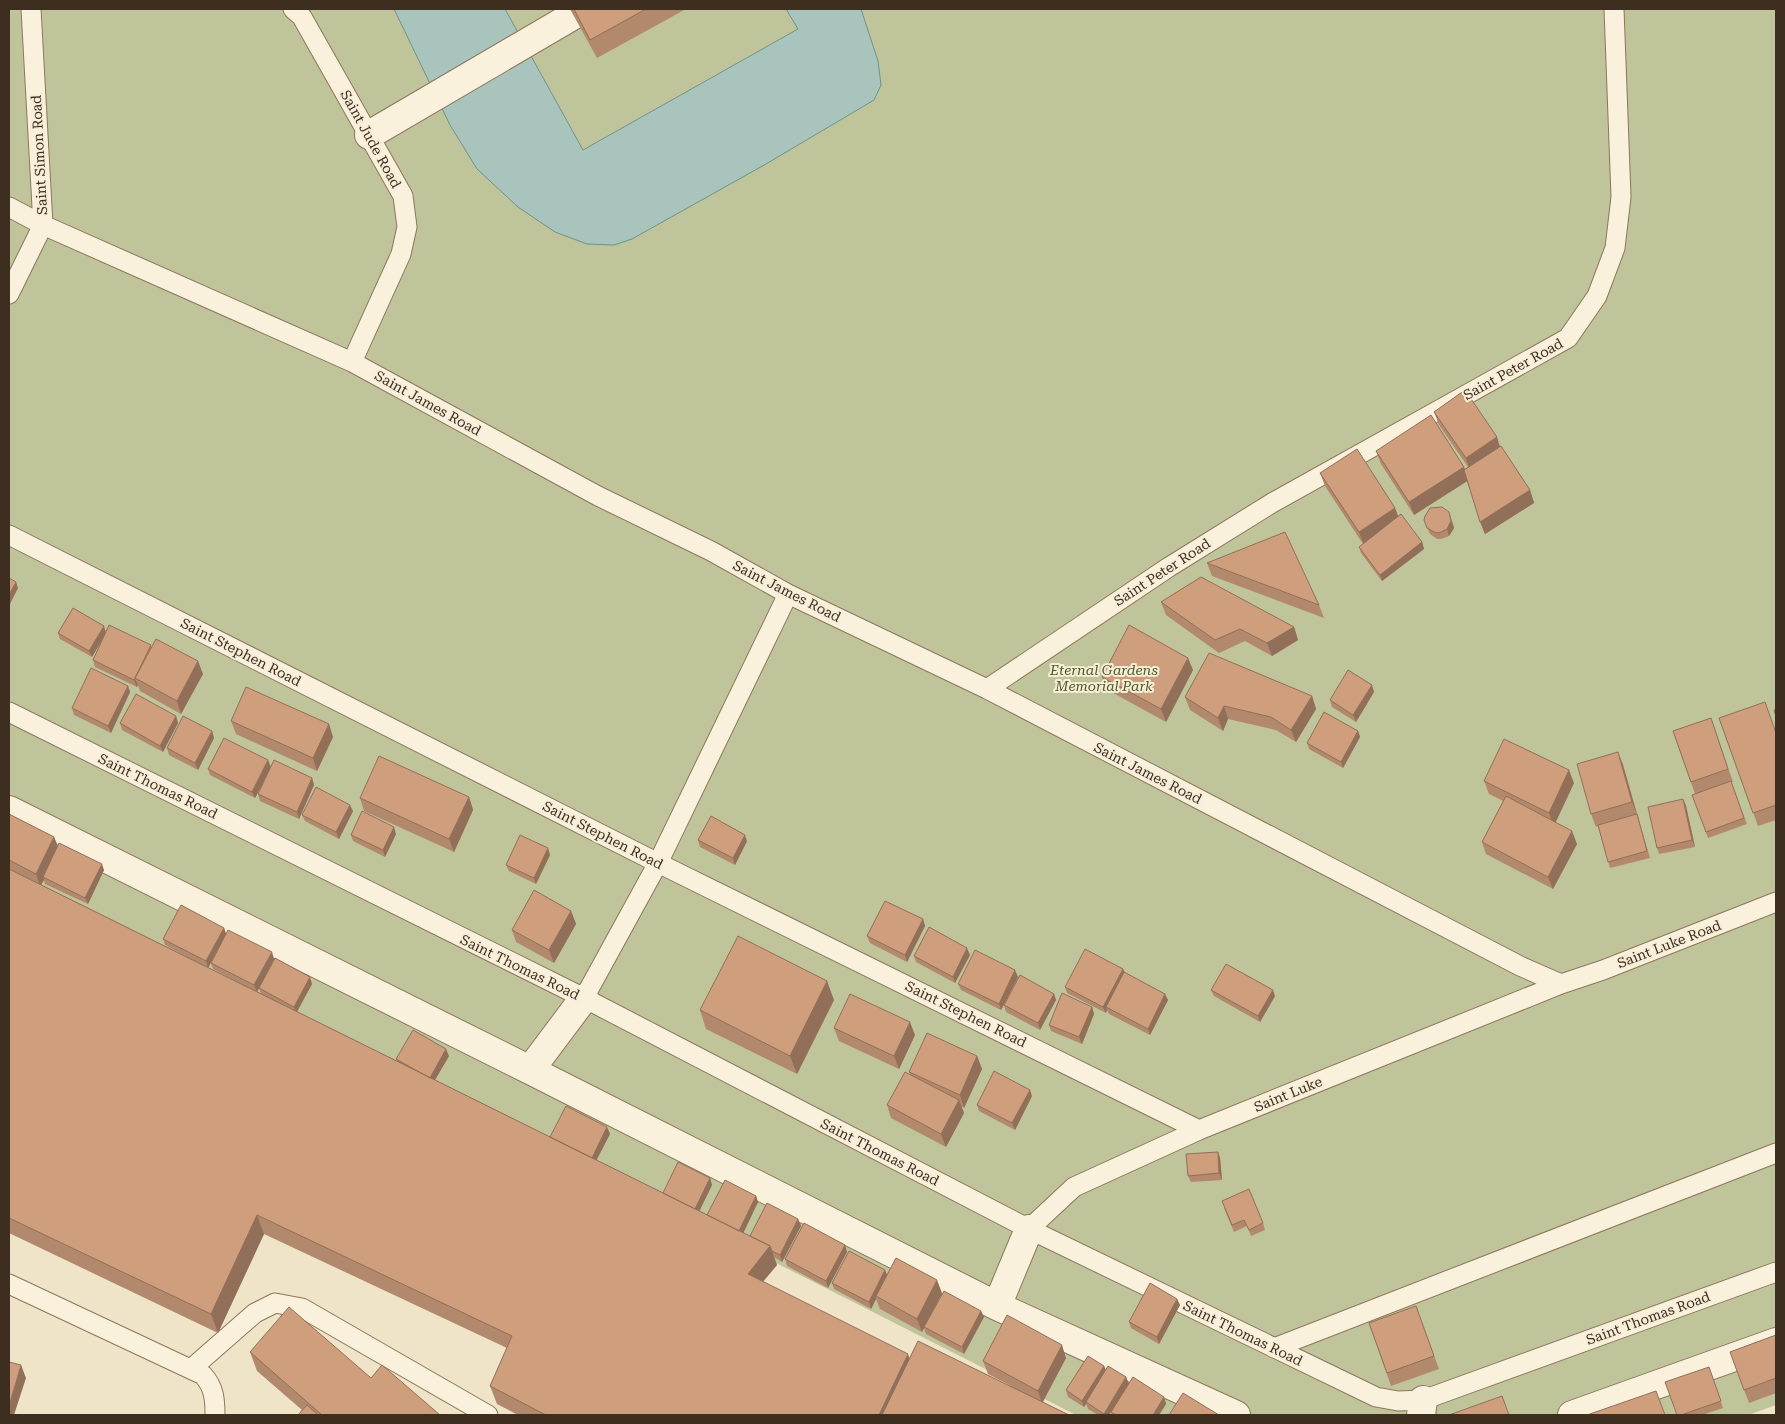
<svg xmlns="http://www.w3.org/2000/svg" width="1785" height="1424" viewBox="0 0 1785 1424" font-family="'Roboto Serif',serif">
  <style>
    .cemetery { fill: #bfc49a }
    .water { fill: #a9c4bc; stroke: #6f938a }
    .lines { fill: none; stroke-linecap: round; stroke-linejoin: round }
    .service-casing { stroke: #8d765c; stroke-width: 21 }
    .pedestrian-casing { stroke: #8d765c; stroke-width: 30 }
    .service { stroke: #faf1dc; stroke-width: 19 }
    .pedestrian { stroke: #faf1dc; stroke-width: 28 }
    .wall { fill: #b2896c }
    .shaded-wall { fill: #916f58 }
    .building { fill: #cf9f7d; stroke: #916f58 }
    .labels { text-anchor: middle; stroke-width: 4; stroke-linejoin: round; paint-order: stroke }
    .street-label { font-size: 14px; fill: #3d2e20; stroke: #f7eed8 }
    .park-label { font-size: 14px; font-style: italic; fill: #4d5a26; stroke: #f7eed8 }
  </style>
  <rect width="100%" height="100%" fill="#f0e4c8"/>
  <path class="cemetery" d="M9 9H1776V1405L1748 1415H1076L9 874Z"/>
  <path class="water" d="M394 9H505L583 150 798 29 786 9H861L878 61 881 85 874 100 766 164 632 239 614 245 587 244 555 232 518 207 477 169 450 125Z"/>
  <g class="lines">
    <g class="service-casing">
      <path id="service" d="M293 9 302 17 403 196 407 227 401 254 352 362
        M9 207 43 225 352 362 598 496 711 551 788 594 987 689 1520 966 1561 984
        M9 294 43 225 31 9
        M9 535 658 863 1199 1130
        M987 689 1169 567 1272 503 1568 338 1597 296 1615 248 1621 197 1614 9
        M9 712 584 998 1029 1229 1376 1397 1398 1401 1423 1400 1776 1272
        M584 998 658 863 788 594
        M1029 1229 1074 1187 1199 1130 1561 984 1603 970 1776 902
        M9 1284 203 1375C214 1387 215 1399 215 1415
        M1274 1348 1776 1153
        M191 1369 255 1313 275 1303 302 1308 488 1415"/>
    </g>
    <g class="pedestrian-casing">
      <path id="pedestrian" d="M369 135 574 15
        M9 810 530 1070 997 1306 1236 1415
        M530 1070 584 998
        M997 1306 1029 1229
        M1421 1415 1423 1400
        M1572 1415 1776 1342"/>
    </g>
    <use href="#service" class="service"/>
    <use href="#pedestrian" class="pedestrian"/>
  </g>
  <path class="wall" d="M570 9H686L597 58Z
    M1434 412 1500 446 1530 490 1534 503 1485 534 1467 481 1414 515 1381 464 1376 451 1465 469 1468 467 1439 425Z
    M1320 473 1395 508 1398 516 1422 542 1424 549 1382 581 1361 553 1359 547 1363 544 1325 486Z
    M1451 519 1454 528 1449 536 1441 539H1437L1430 534 1424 520Z
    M1207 563 1319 605 1324 618 1212 576Z
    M1161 602 1294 627 1298 640 1272 656 1245 641 1219 653 1166 615Z
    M106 632 152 647 203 674 181 714 140 691 138 685 137 687 95 667 93 660 103 638 92 657 60 639 58 633Z
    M1193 670 1166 722 1106 689 1102 677Z
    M128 686 130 692 111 733 74 715 72 708Z
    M1374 692 1356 722 1332 707 1330 700Z
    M1312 696 1316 709 1296 742 1276 730 1228 719 1223 731 1190 710 1185 697Z
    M176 716 178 723 163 752 122 730 120 723Z
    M1711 718 1733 782H1731L1747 824 1708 838 1692 795 1695 794 1673 731Z
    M1719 718 1776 733V820L1758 826Z
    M231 721 333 737 317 771 236 734Z
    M212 731 214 738 198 770 169 755 167 748Z
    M1358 731 1360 737 1343 768 1309 749 1307 743Z
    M1618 752 1623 765 1650 858 1610 868 1598 826 1596 827 1591 814Z
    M271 767 255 798 210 775 208 769Z
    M312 778 314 785 299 819 260 801 258 794Z
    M1484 781 1574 783 1555 822 1577 844 1553 889 1486 854 1482 842 1503 801 1489 794Z
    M469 797 473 810 454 852 364 811 360 798Z
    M1683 799 1686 806 1695 847 1659 854 1657 848Z
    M353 811 339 839 305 821 302 815Z
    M9 814 54 837 58 846 104 870 88 904 45 884 44 880 41 885 195 961 165 945 163 939 224 928 226 934 208 968 245 986 213 969 211 963 274 959 257 992 261 994 259 988 312 984 297 1012 397 1061 396 1059 449 1056 435 1080 550 1137 607 1127 610 1134 596 1160 663 1193 710 1178 712 1185 699 1211 707 1215 756 1196 758 1202 743 1233 750 1236 798 1219 801 1226 782 1262 774 1257 777 1265 763 1282 909 1359 1011 1386 988 1374 983 1361 1066 1358 1043 1402 1069 1415H518L497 1404 490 1386 507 1348 264 1234 218 1333 9 1233Z
    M396 834 385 857 353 841 351 835Z
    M698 840 747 841 735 865 700 847Z
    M550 855 536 884 509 871 506 865Z
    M571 911 576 924 554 963 516 942 512 930Z
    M923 919 925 926 907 962 870 943 867 936Z
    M970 955 955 983 916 962 914 956Z
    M1123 969 1125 973 1165 994 1168 1000 1150 1035 1109 1014 1107 1010 1106 1013 1067 993 1065 987Z
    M1018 977 1004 1004 1054 994 1056 1000 1040 1030 1006 1012 1004 1005 1001 1010 961 990 958 984Z
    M1211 990 1275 996 1260 1022 1214 996Z
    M834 1000 797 1074 706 1029 700 1010Z
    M1092 1007 1094 1014 1082 1044 1051 1031 1049 1025Z
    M834 1028 915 1035 899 1069 839 1041Z
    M977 1056 982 1069 964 1108 961 1106 964 1113 946 1147 891 1118 887 1105 911 1075 909 1072Z
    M1032 1096 1015 1130 979 1111 977 1105Z
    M1218 1152 1220 1158 1222 1180 1191 1182 1188 1176Z
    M1224 1208 1263 1223 1265 1230 1251 1236 1247 1226 1234 1232Z
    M845 1245 847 1252 828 1288 787 1266 785 1259Z
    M887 1274 942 1293 934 1308 981 1311 984 1317 964 1354 926 1334 924 1328 922 1332 880 1309 876 1299 871 1309 834 1289 832 1283Z
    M1177 1299 1180 1305 1159 1344 1131 1328 1129 1322Z
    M1416 1306 1439 1369 1391 1386 1369 1323Z
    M1776 1335V1393L1749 1403 1730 1352Z
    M250 1352 371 1378 440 1415H298L302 1410 257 1371Z
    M1104 1366 1106 1370 1126 1377 1129 1384 1164 1397 1166 1404 1159 1415H1112L1111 1412 1121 1397 1109 1415H1098L1088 1409 1086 1404 1084 1407 1068 1397 1066 1390Z
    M1709 1367 1723 1408 1702 1415H1677Z"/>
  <path class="shaded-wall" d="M1497 437 1501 450 1470 471 1466 458Z
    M1464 467 1469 480 1414 515 1409 502Z
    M1530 490 1534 503 1485 534 1480 522Z
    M1395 508 1400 521 1364 545 1359 532Z
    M1449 512 1454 528 1449 536 1447 529Z
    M1422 542 1424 549 1382 581 1380 575Z
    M16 582 18 588 9 606V595Z
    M104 626 106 633 92 657 89 651Z
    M1294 627 1298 640 1272 656 1267 643Z
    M1188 658 1193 670 1166 722 1161 709Z
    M198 661 203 674 181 714 177 701Z
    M135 679 138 685 137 687 134 680Z
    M1372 685 1374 692 1356 722 1353 715Z
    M128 686 130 692 111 733 108 726Z
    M1312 696 1316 709 1296 742 1291 730Z
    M1224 706 1228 719 1223 731 1218 718Z
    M176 716 178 723 163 752 160 746Z
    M329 724 333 737 317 771 313 758Z
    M212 731 214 738 198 770 195 763Z
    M1358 731 1360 737 1343 768 1341 762Z
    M1618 752 1623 765 1637 815 1632 802Z
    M268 760 271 767 255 798 252 792Z
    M1569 770 1574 783 1554 826 1549 813Z
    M312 778 314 785 299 819 297 812Z
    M469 797 473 810 454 852 449 839Z
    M1683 799 1686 806 1695 847 1692 840Z
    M350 805 353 811 339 839 336 832Z
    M394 827 396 834 385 857 383 850Z
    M1572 831 1577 844 1553 889 1548 877Z
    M745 835 747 841 735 865 733 858Z
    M54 837 59 850 43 877 44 880 40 886 36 874Z
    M548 848 550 855 536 884 534 878Z
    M102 864 104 870 88 904 85 898Z
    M571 911 576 924 554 963 549 950Z
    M923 919 925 926 907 962 905 955Z
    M224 928 226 934 208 968 206 961Z
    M967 948 970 955 955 983 953 977Z
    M272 952 274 959 257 992 254 985Z
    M1123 969 1126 975 1106 1007 1107 1010 1106 1013 1103 1007Z
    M1015 970 1018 977 1001 1010 999 1004Z
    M310 977 312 984 296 1013 294 1007Z
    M827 981 834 1000 797 1074 790 1056Z
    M1273 990 1275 996 1260 1022 1258 1016Z
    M1054 994 1056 1000 1040 1030 1038 1023Z
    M1165 994 1168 1000 1150 1035 1148 1029Z
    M1092 1007 1094 1014 1082 1044 1079 1037Z
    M910 1022 915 1035 899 1069 894 1056Z
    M446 1049 449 1056 432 1085 430 1078Z
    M977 1056 982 1069 964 1108 960 1095Z
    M1030 1090 1032 1096 1015 1130 1012 1123Z
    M959 1100 964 1113 946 1147 941 1134Z
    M607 1127 610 1134 592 1169 589 1163Z
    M1218 1152 1220 1158 1222 1180 1219 1173Z
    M710 1178 712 1185 696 1218 694 1211Z
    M756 1196 758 1202 740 1240 737 1233Z
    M257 1215 264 1234 218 1333 211 1314Z
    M798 1219 801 1226 782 1262 780 1255Z
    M845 1245 847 1252 828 1288 826 1281Z
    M770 1246 777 1265 754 1292 748 1274Z
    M885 1270 888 1277 876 1296V1299L871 1309 869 1302Z
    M937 1280 942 1293 922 1332 917 1319Z
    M1177 1299 1180 1305 1159 1344 1157 1337Z
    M981 1311 984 1317 964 1354 962 1347Z
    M1062 1345 1066 1358 1042 1403 1038 1391Z
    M908 1354 914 1373 895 1415H879Z
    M21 1365 26 1378 14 1415H9V1406Z
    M1104 1366 1107 1373 1086 1402V1404L1084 1407 1082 1401Z
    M1126 1377 1129 1384 1109 1415H1104V1414Z
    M1164 1397 1166 1404 1159 1415H1153Z"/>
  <path class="building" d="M574 9H646L590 40Z
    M1465 390 1497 437 1466 458 1434 412Z
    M1431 415 1464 467 1409 502 1376 451Z
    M1501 446 1530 490 1480 522 1464 470Z
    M1357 449 1395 508 1359 532 1320 473Z
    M1442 507 1449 512 1451 521 1447 529 1439 533 1434 532 1427 528 1424 520 1425 516 1430 508Z
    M1401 514 1422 542 1380 575 1359 547Z
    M1285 532 1319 605 1207 563Z
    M1201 577 1294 627 1267 643 1240 629 1215 640 1161 602Z
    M9 578 16 582 9 595Z
    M73 608 104 626 89 651 58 633Z
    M109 625 151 645 134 680 93 660Z
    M1129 625 1188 658 1161 709 1102 677Z
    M156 639 198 661 177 701 135 678Z
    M1209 653 1312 696 1291 730 1271 717 1224 706 1218 718 1185 697Z
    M91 668 128 686 108 726 72 708Z
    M1348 670 1372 685 1353 715 1330 700Z
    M246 687 329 724 313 758 231 721Z
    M136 694 176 716 160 746 120 723Z
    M1765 702 1776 733V805L1753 813 1719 718Z
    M1776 709V717L1774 710Z
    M1324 712 1358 731 1341 762 1307 743Z
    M183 716 212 731 195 763 167 748Z
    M1711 718 1728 769 1691 782 1673 731Z
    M224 738 268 760 252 792 208 769Z
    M1504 739 1569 770 1549 813 1484 781Z
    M1618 752 1632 802 1591 814 1577 764Z
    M379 756 469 797 449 839 360 798Z
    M274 760 312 778 297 812 258 794Z
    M1731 781 1744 818 1706 832 1692 795Z
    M316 787 350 805 336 832 302 815Z
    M1506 796 1572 831 1548 877 1482 842Z
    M1683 799 1692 840 1657 848 1648 807Z
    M362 811 394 827 383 850 351 835Z
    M9 814 54 837 36 874 9 860Z
    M1637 814 1647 851 1608 862 1598 825Z
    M711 816 745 835 733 858 698 840Z
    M520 835 548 848 534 878 506 865Z
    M59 843 102 864 85 898 43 877Z
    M9 869 770 1246 748 1274 908 1354 879 1415H546L490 1386 512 1336 257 1215 211 1314 9 1218Z
    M534 890 571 911 549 950 512 930Z
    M885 901 923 919 905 955 867 936Z
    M181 905 224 928 206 961 163 939Z
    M929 927 967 948 953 977 914 956Z
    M228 930 272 952 254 985 211 963Z
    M738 936 827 981 790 1056 700 1010Z
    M1085 949 1123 969 1103 1007 1065 987Z
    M975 950 1015 970 999 1004 958 984Z
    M275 958 310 977 294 1007 259 988Z
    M1226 964 1273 990 1258 1016 1211 990Z
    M1124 972 1165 994 1148 1029 1106 1007Z
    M1020 975 1054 994 1038 1023 1004 1005Z
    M1062 993 1092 1007 1079 1037 1049 1025Z
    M850 994 910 1022 894 1056 834 1028Z
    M413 1030 446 1049 430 1078 396 1059Z
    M927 1033 977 1056 960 1095 909 1072Z
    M994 1071 1030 1090 1012 1123 977 1105Z
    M905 1072 959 1100 941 1134 887 1105Z
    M566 1106 607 1127 592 1158 550 1137Z
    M1218 1152 1219 1173 1188 1176 1186 1154Z
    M678 1162 710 1178 695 1209 663 1193Z
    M725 1180 756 1196 739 1231 707 1215Z
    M1249 1189 1263 1223 1249 1230 1244 1220 1232 1225 1222 1201Z
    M767 1203 798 1219 780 1255 772 1251 770 1246 750 1236Z
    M804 1223 845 1245 826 1281 785 1259Z
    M849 1251 885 1270 869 1302 832 1283Z
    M896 1258 937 1280 917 1319 876 1296Z
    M1150 1283 1177 1299 1157 1337 1129 1322Z
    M944 1291 981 1311 962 1347 924 1327Z
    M1416 1306 1434 1356 1387 1373 1369 1323Z
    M289 1307 371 1378 382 1365 440 1415H322L250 1352Z
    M1007 1315 1062 1345 1038 1391 983 1361Z
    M1776 1335V1378L1744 1390 1730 1352Z
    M918 1341 1069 1415H882Z
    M1088 1356 1104 1366 1082 1401 1066 1390Z
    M9 1362 21 1365 9 1406Z
    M1108 1366 1126 1377 1104 1414 1086 1402Z
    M1709 1367 1721 1401 1681 1415H1677L1665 1382Z
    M1133 1377 1164 1397 1153 1415H1116L1111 1412Z
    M1656 1391 1665 1415H1587Z
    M1183 1393 1219 1415H1169Z
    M1502 1396 1509 1415H1449Z
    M307 1405 318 1415H298Z"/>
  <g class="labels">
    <g class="street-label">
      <text transform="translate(371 139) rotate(61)" y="5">Saint Jude Road</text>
      <text transform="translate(39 155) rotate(-93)" y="5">Saint Simon Road</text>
      <text transform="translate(1513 369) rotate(-29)" y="5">Saint Peter Road</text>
      <text transform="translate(428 403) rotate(29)" y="5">Saint James Road</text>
      <text transform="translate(1162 572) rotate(-33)" y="5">Saint Peter Road</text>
      <text transform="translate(787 591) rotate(27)" y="5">Saint James Road</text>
      <text transform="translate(241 652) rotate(27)" y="5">Saint Stephen Road</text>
      <text transform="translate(1148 773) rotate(27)" y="5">Saint James Road</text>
      <text transform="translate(158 786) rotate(26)" y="5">Saint Thomas Road</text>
      <text transform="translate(603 835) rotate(27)" y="5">Saint Stephen Road</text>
      <text transform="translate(1669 944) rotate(-21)" y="5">Saint Luke Road</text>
      <text transform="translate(520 967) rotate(26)" y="5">Saint Thomas Road</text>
      <text transform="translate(966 1014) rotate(26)" y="5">Saint Stephen Road</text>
      <text transform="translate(1288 1094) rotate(-22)" y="5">Saint Luke</text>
      <text transform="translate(880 1152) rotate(27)" y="5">Saint Thomas Road</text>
      <text transform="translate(1648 1318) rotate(-20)" y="5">Saint Thomas Road</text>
      <text transform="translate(1243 1333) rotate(26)" y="5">Saint Thomas Road</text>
    </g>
    <g class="park-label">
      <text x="1104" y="675">Eternal Gardens<tspan x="1104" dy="16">Memorial Park</tspan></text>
    </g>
  </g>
  <rect width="1785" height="1424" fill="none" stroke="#3d2e20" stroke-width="20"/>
</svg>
